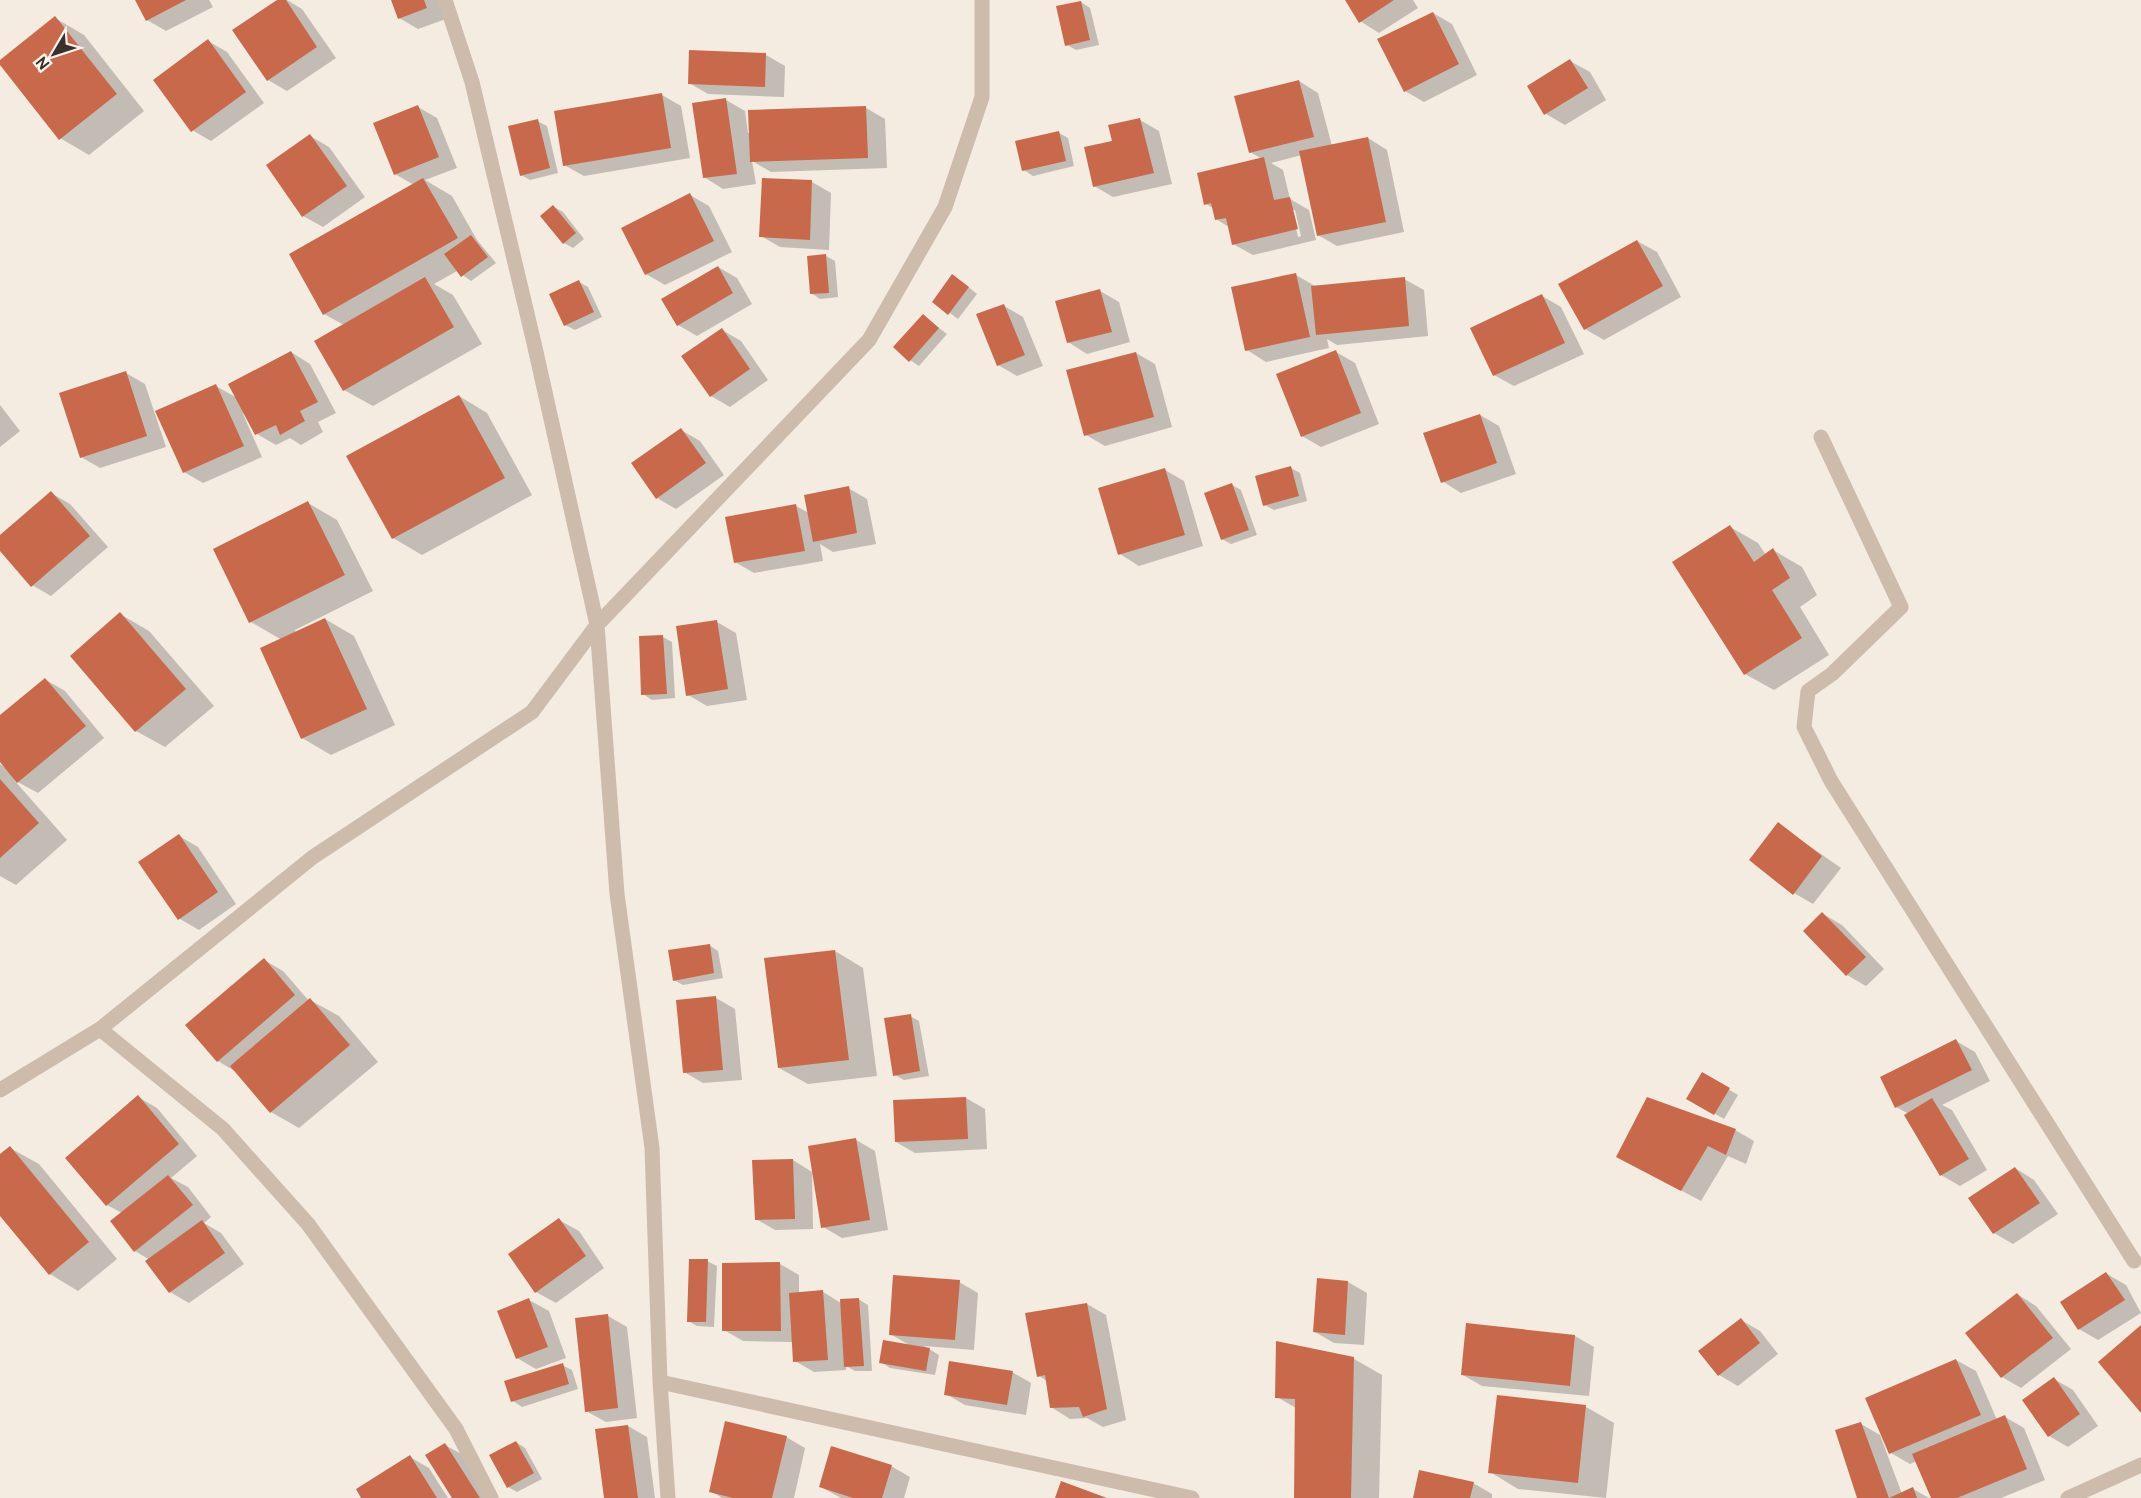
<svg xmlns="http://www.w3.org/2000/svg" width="2141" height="1498" viewBox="0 0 2141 1498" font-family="Cabin,sans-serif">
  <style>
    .shadow { fill: #0003; fill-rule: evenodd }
    .building { fill: #c8694b }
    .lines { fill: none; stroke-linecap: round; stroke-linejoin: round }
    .minor { stroke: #cdbbac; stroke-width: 15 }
  </style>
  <rect width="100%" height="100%" fill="#f4ebe1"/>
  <path class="shadow" d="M137 0H209L213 7 166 31 147 20Z
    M280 0H287L302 9 336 58 287 91 268 80Z
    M393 0H439L446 19 418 29 399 18Z
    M1347 0H1413L1418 8 1379 33 1360 21Z
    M1081 2 1090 8 1099 45 1076 50 1067 45Z
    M1433 13 1452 24 1477 75 1424 102 1405 91Z
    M55 18 84 35 144 111 89 155 60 138 0 62Z
    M208 41 227 52 264 103 211 141 192 130Z
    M766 55 785 66 784 97 708 94 689 83Z
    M1570 61 1590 72 1606 100 1565 125 1546 114Z
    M1299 81 1318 93 1332 146 1368 138 1387 150 1404 232 1337 246 1318 235 1302 155 1271 163 1283 170 1290 199 1309 210 1316 240 1253 255 1233 244 1229 227 1216 219 1213 208 1206 204 1262 159 1250 152ZM1292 210H1295L1301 236 1298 237Z
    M662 95 681 106 690 158 584 176 564 165Z
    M726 100 745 111 748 133H751L750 112 866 108 885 119 887 168 771 172 752 161 756 184 723 189 704 177Z
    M418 107 437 118 457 168 425 180 452 196 477 240 496 263 471 281 457 271 434 284 453 295 482 344 373 406 344 390V325L324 314 414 185 395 174Z
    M1140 120 1159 131 1172 184 1113 197 1094 186 1113 142Z
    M537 121 547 126 558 173 530 180 521 175Z
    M1059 133 1068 138 1074 166 1033 176 1024 170Z
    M310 136 329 147 365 197 323 227 303 216 268 165Z
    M763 180 812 182 831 193 829 250 780 247 761 236Z
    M690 195 709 206 732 252 665 285 646 274Z
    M554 207 563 212 584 239 573 248 564 243Z
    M1637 241 1657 252 1681 297 1604 340 1585 329Z
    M826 256 835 261 838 297 820 299 811 293Z
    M718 267 737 278 752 304 697 336 678 325Z
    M1296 275 1315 286 1404 279 1424 290 1428 336 1337 345 1327 339 1329 348 1266 362 1247 350Z
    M961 281 977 294 958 319 934 301Z
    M579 282 588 287 602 317 575 330 565 325Z
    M1100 291 1119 302 1130 342 1087 354 1068 342Z
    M1542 296 1561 307 1584 354 1514 386 1494 375 1472 329Z
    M1004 306 1023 317 1043 366 1017 376 998 365Z
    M923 316 947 334 919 366 910 360Z
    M722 330 741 341 768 380 730 407 711 396Z
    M291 352 310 364 336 413 318 422 323 432 301 445 290 438 276 445 257 434 245 413 243 414 262 457 203 483 184 472 216 386 237 398Z
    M1336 352 1355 363 1379 424 1321 447 1302 436Z
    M1136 353 1155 364 1172 427 1105 446 1086 435Z
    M126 373 145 384 166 447 100 468 81 457Z
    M459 396 487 413 532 495 422 555 393 538Z
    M0 405 20 431 0 447Z
    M1480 415 1499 426 1516 474 1461 493 1442 481Z
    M681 430 700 441 724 475 676 509 657 498Z
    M1291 468 1300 473 1307 501 1274 510 1265 505Z
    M1165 470 1184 481 1203 546 1139 566 1120 554Z
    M1232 485 1241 490 1257 535 1231 544 1222 539Z
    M848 488 867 499 876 544 833 552 820 544 823 561 754 573 735 562 796 506 809 513Z
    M51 493 70 504 108 547 51 596 32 585 0 548V537Z
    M308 503 337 520 373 591 295 630 296 633 325 619 354 636 395 725 331 755 302 738 282 640 251 622Z
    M1730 527 1758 543 1766 555 1773 550 1802 567 1817 595 1800 607 1829 655 1774 690 1745 674Z
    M120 614 149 631 214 706 165 747 136 731Z
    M717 622 736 633 747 700 707 706 688 695Z
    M663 637 672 642 675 698 652 700 643 694Z
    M46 680 65 691 104 738 38 793 14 780 67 840 16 885 0 876V764L6 768 0 760V717Z
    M1778 824 1841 868 1813 904 1794 893Z
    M179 836 198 847 236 904 199 930 180 919Z
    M1823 914 1842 925 1884 969 1866 986 1847 975Z
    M709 945 718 951 723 978 683 985 674 980Z
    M835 951 863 968 877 1076 808 1084 779 1068Z
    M264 960 283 971 309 1001 310 1000 339 1016 378 1062 299 1128 271 1112 238 1073 218 1061Z
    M716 998 735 1009 742 1080 703 1083 684 1072Z
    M910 1016 919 1021 929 1076 904 1080 895 1075Z
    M1956 1041 1975 1052 1990 1081 1942 1105 1952 1110 1987 1170 1960 1186 1941 1175 1909 1114 1896 1107Z
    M1702 1074 1738 1095 1724 1119 1688 1098Z
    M138 1097 157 1108 197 1156 171 1178 188 1187 211 1217 204 1223 221 1233 244 1264 189 1303 170 1292 150 1260 135 1251 122 1213 107 1205Z
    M966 1098 985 1109 987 1149 915 1153 896 1142Z
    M1735 1130 1754 1141 1746 1164 1728 1156 1701 1201 1637 1167Z
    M856 1140 875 1151 888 1230 842 1238 823 1227Z
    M10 1148 39 1164 117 1259 78 1291 50 1274 0 1214V1156Z
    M793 1160 812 1172 813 1229 775 1230 756 1219Z
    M2015 1168 2034 1180 2058 1214 2013 1244 1994 1233Z
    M559 1220 579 1231 604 1268 556 1303 536 1292Z
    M707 1261 717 1266 714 1327 697 1326 688 1321Z
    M780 1264 799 1275V1293L823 1292 841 1303 858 1299 868 1305 872 1371H855L846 1366V1370L814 1372 795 1361 793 1342 743 1341 724 1330Z
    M2107 1274 2126 1285 2141 1313 2098 1340 2079 1329Z
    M1319 1279 1348 1282 1367 1293 1364 1345 1334 1343 1315 1332Z
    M959 1282 978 1293 974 1350 924 1346 939 1355 935 1375 890 1368 881 1362 911 1346 890 1334Z
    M2017 1294 2036 1306 2071 1349 2021 1388 2002 1377Z
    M529 1300 549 1311 566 1358 536 1369 517 1358Z
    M1087 1304 1106 1315 1126 1420 1103 1427 1087 1418 1070 1419 1051 1407 1047 1381 1039 1376Z
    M608 1316 627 1327 637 1418 606 1422 586 1411Z
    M1741 1320 1760 1331 1778 1354 1738 1386 1719 1375Z
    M1575 1336 1594 1347 1589 1396 1482 1386 1463 1375Z
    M1354 1359 1382 1375 1379 1498H1296V1408L1277 1397Z
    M1956 1360 1976 1371 1997 1420 2005 1417 2024 1428 2045 1480 2001 1498H1933L1917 1461 1910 1464 1891 1453Z
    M562 1365 572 1370 578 1389 522 1407 513 1401Z
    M1012 1372 1031 1383 1026 1415 965 1405 946 1394Z
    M2054 1379 2073 1390 2098 1426 2068 1447 2049 1436Z
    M1586 1407 1614 1423 1606 1498 1518 1489 1490 1472Z
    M1861 1424 1880 1435 1902 1494 1913 1489 1929 1498H1858Z
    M628 1426 647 1437 655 1498H605Z
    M786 1437 805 1448 794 1498H722L711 1491Z
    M516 1442 525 1448 542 1479 517 1492 508 1487Z
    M445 1445 465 1456 491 1498H454Z
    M410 1457 429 1468 448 1498H363Z
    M891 1466 910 1477 904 1498H841L821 1487Z
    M1473 1483 1492 1494V1498H1415Z"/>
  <path class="building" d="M135 0H186L146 21Z
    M277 0H286L317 47 267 81 232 30Z
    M391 0H424L427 8 398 19Z
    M1345 0H1394L1359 23Z
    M1081 1 1090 40 1065 46 1056 6Z
    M1433 12 1459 64 1404 92 1377 39Z
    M55 16 117 94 59 140 0 65V60Z
    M208 39 246 92 191 132 153 80Z
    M689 50 766 53 765 87 688 84Z
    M1570 59 1588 88 1544 115 1527 86Z
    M1299 80 1314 137 1249 153 1234 96Z
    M662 93 671 148 563 166 554 111Z
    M726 98 737 174 703 178 692 103Z
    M418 105 439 157 394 175 373 123Z
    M866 106 868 158 750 162 748 110Z
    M1140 118 1154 173 1093 187 1084 147 1112 141 1108 125Z
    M538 119 550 168 520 176 508 126Z
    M1059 131 1066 161 1022 171 1015 141Z
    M310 134 347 186 302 217 266 165Z
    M1368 137 1386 222 1317 236 1299 151Z
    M1264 157 1274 200 1290 197 1298 229 1232 245 1226 218 1215 220 1211 203 1204 205 1197 173Z
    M423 178 458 238 323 315 289 254Z
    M762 178 812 180 810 240 759 237Z
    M690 193 714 241 645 275 621 228Z
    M553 205 576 233 563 244 540 216Z
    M471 235 488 257 461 277 444 254Z
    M1637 240 1663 286 1584 330 1558 284Z
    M826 254 829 293 810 294 807 256Z
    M718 266 733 293 677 326 661 299Z
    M1296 273 1310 337 1245 351 1231 287Z
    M952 274 969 287 948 315 932 302Z
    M425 277 454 327 343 391 314 341Z
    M1405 277 1409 326 1316 335 1311 286Z
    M579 280 594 312 564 326 549 294Z
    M1100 289 1112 332 1067 343 1055 301Z
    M1542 294 1565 343 1493 376 1470 328Z
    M1004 304 1025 355 997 366 976 314Z
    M923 314 939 328 909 362 893 347Z
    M722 328 750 369 710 397 681 356Z
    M1336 350 1361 413 1301 437 1276 374Z
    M291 351 318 402 300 411 305 421 280 435 276 425 255 435 228 384Z
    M1136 352 1154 417 1084 436 1066 370Z
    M126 371 147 436 80 458 59 393Z
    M216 384 244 446 183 473 155 411Z
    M459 395 505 478 392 539 346 456Z
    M1480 414 1497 463 1441 483 1423 433Z
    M681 428 706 463 656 499 631 463Z
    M1291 466 1299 496 1263 506 1255 476Z
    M1165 468 1185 535 1118 555 1098 488Z
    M1232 483 1249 530 1221 540 1204 493Z
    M849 486 857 533 813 542 804 495Z
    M51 491 90 536 31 587 0 551V535Z
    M308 501 345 575 249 623 213 549Z
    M796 504 805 551 734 563 725 517Z
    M1730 525 1754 562 1773 548 1790 578 1772 590 1802 638 1744 675 1672 562Z
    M120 612 186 689 135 732 70 656Z
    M325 618 367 709 301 739 260 648Z
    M717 620 728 689 686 696 676 626Z
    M663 635 667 694 641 695 639 636Z
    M45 678 86 726 17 783 0 762V715Z
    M0 779 39 823 0 858Z
    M1778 822 1822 856 1793 895 1749 860Z
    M179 834 218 892 178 920 138 862Z
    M1822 912 1866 957 1846 976 1803 931Z
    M710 944 714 973 673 981 668 950Z
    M835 950 849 1060 778 1068 764 958Z
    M264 958 295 995 217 1062 185 1025Z
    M716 996 723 1070 683 1073 676 1000Z
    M310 998 350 1045 270 1113 230 1066Z
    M911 1014 920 1071 893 1076 884 1018Z
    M1956 1039 1972 1070 1895 1108 1880 1077Z
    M1702 1072 1730 1088 1714 1115 1686 1099Z
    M138 1095 179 1144 106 1206 65 1158Z
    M966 1097 968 1139 895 1142 893 1100Z
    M1647 1097 1736 1129 1726 1155 1708 1146 1681 1191 1616 1157Z
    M1932 1098 1969 1159 1940 1176 1904 1115Z
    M856 1138 870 1220 821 1228 808 1146Z
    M10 1146 89 1242 49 1275 0 1216V1154Z
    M793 1159 795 1219 755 1220 752 1160Z
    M2015 1167 2040 1203 1993 1234 1968 1198Z
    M168 1175 193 1205 134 1252 110 1221Z
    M559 1218 586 1256 535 1293 508 1254Z
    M202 1220 225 1253 169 1293 145 1261Z
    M689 1259H708L706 1322H687Z
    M780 1262 781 1331H722V1263Z
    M2106 1272 2125 1300 2078 1330 2060 1302Z
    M893 1275 960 1280 955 1340 889 1335Z
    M1317 1278 1348 1281 1345 1335 1313 1332Z
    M823 1290 828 1360 793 1362 789 1293Z
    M2017 1293 2053 1338 2001 1378 1965 1333Z
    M529 1298 548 1347 516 1359 497 1311Z
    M859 1298 864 1366 844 1367 840 1299Z
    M1087 1303 1107 1409 1083 1417 1079 1407 1050 1408 1045 1375 1037 1377 1025 1313Z
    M608 1314 618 1408 585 1412 575 1318Z
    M1741 1318 1760 1343 1718 1376 1698 1351Z
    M1466 1323 1575 1335 1570 1386 1461 1375Z
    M2141 1325V1413L2098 1362Z
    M883 1340 930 1348 926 1371 879 1363Z
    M1276 1341 1354 1357 1351 1498H1294L1295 1399 1275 1398Z
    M1956 1359 1981 1415 1889 1454 1865 1398Z
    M949 1361 1013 1371 1007 1405 944 1395Z
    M563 1363 569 1384 511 1402 504 1381Z
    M2054 1377 2080 1414 2048 1437 2022 1400Z
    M1497 1395 1586 1405 1578 1483 1488 1473Z
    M2005 1415 2027 1469 1957 1498H1931L1912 1454Z
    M725 1421 787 1436 772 1498H733L709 1492Z
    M1861 1422 1889 1498 1913 1487 1917 1498H1857L1835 1430Z
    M628 1425 638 1498H604L595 1429Z
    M516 1441 534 1473 507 1488 489 1455Z
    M445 1443 480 1498H452L425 1455Z
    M831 1446 892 1465 882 1498H853L819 1487Z
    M410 1455 437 1498H361L356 1489Z
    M1419 1470 1474 1482 1470 1498H1413Z
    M1061 1481 1107 1498H1055Z"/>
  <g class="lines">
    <path class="minor" d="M445 0 472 82 534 343 597 625 617 894 652 1148 660 1382 668 1498
      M1821 437 1901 607 1832 674 1808 691 1804 727 1831 781 2134 1261
      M100 1029 223 1129 308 1224 456 1429 491 1498
      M0 1090 100 1029 313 857 532 712 597 625 869 340 945 207 982 97V0
      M660 1382 1192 1498
      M2068 1498 2141 1465"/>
  </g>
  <g transform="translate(54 54) rotate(231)" stroke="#fbf5ee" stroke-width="4.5" paint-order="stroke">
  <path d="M0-4.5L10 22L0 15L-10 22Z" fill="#3b302b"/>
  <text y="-9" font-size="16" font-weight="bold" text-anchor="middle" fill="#3b302b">N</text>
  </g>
</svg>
